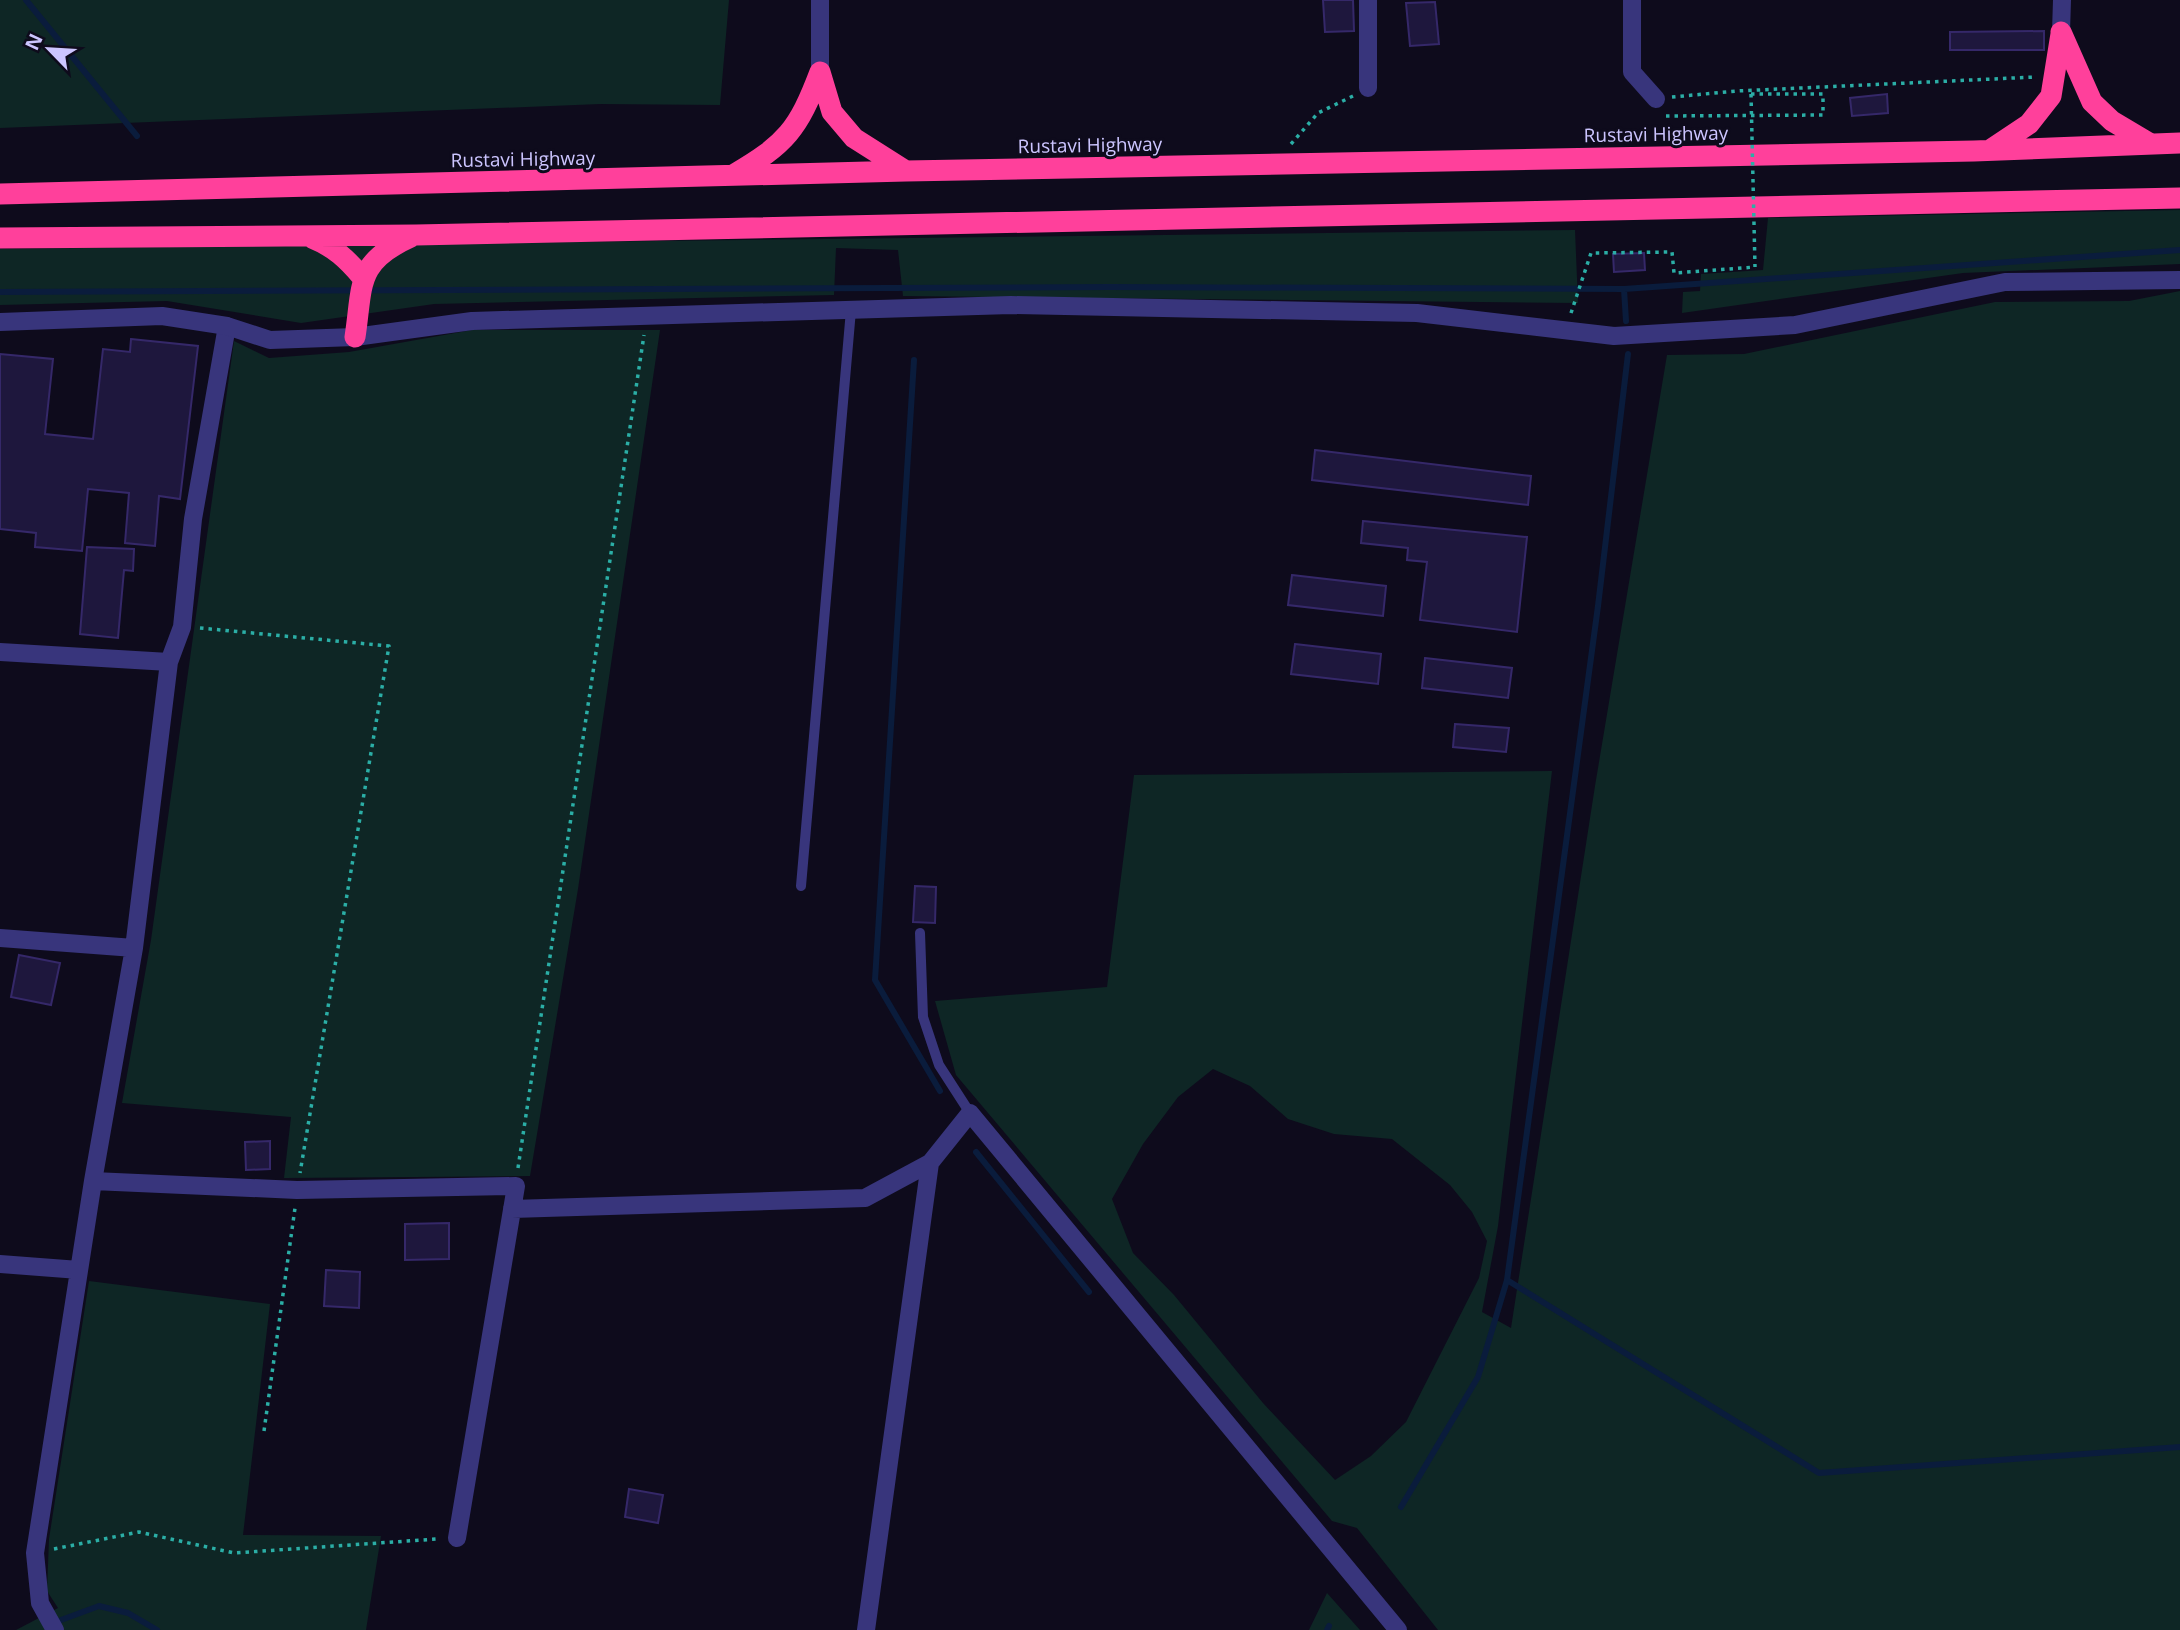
<svg xmlns="http://www.w3.org/2000/svg" width="2180" height="1630" viewBox="0 0 2180 1630" font-family="'Open Sans',sans-serif">
  <style>
    .green { fill: #0e2625; fill-rule: evenodd }
    .lines { fill: none; stroke-linecap: round; stroke-linejoin: round }
    .stream { stroke: #0a1c3c; stroke-width: 6 }
    .building { fill: #1e173d; stroke: #352869; stroke-width: 2 }
    .path { stroke: #2baea6; stroke-width: 3.5; stroke-dasharray: 3.5 5; stroke-linecap: butt }
    .service { stroke: #38357c; stroke-width: 10 }
    .minor { stroke: #38357c; stroke-width: 18 }
    .tertiary { stroke: #38357c; stroke-width: 18 }
    .motorway { stroke: #ff409b; stroke-width: 21 }
    .path-bridge { stroke: #2baea6; stroke-width: 3.5; stroke-dasharray: 3.5 5; stroke-linecap: butt }
    .labels { text-anchor: middle; stroke-width: 6; stroke-linejoin: round; paint-order: stroke }
    .street-label { font-size: 19px; fill: #ccc5ff; stroke: #0e0b1c }
  </style>
  <rect width="100%" height="100%" fill="#0e0b1c"/>
  <path class="green" d="M0 0H729L720 105 600 104 0 128Z
    M2180 210V264L1963 273 1682 313 1683 292 1700 291 1701 274 1763 270 1768 218Z
    M1575 230 1578 303 903 296 898 250 836 248 834 295 434 304 301 323 167 301 0 305V249Z
    M2180 291V1630H1438L1357 1528 1332 1521 956 1075 935 1001 1107 987 1134 775 1552 771 1498 1226 1482 1312 1511 1328 1595 786 1667 355 1744 354 1995 302 2129 301ZM1213 1069 1250 1086 1288 1119 1334 1134 1392 1139 1450 1185 1472 1212 1487 1241 1479 1278 1406 1422 1371 1456 1335 1480 1263 1403 1174 1295 1133 1253 1112 1199 1143 1144 1178 1097Z
    M472 330H660L578 889 530 1176 284 1178 291 1117 122 1103 151 940 234 341 269 358 349 352Z
    M89 1281 270 1304 243 1535 381 1536 366 1630H16L58 1608 47 1591 49 1539Z
    M1327 1593 1360 1630H1309Z"/>
  <g class="lines">
    <path class="stream" d="M26 0 137 136
      M1624 289 1626 321
      M0 292 1110 287 1624 289 2180 250
      M914 360 875 980 940 1091
      M976 1152 1089 1292
      M1507 1280 1819 1473 2180 1447
      M1401 1507 1478 1377 1507 1280 1598 606 1628 354
      M61 1620 99 1606 128 1613 157 1630
      M1327 1630 1329 1626"/>
  </g>
  <path class="building" d="M1323 0H1353L1354 31 1325 32Z
    M1435 2 1439 44 1410 46 1406 3Z
    M2044 31V50H1950V32Z
    M1887 94 1888 113 1852 116 1850 98Z
    M1644 253 1645 270 1614 272 1613 254Z
    M131 339 198 346 180 499 159 496 155 546 125 543 129 493 88 489 82 551 35 547 36 533 0 529V354L53 359 45 434 93 439 103 349 130 352Z
    M1315 450 1531 476 1528 505 1312 480Z
    M1363 521 1527 537 1517 632 1420 620 1427 562 1407 560 1408 548 1361 543Z
    M87 547 134 549 133 571 124 570 118 638 80 634Z
    M1292 575 1386 586 1383 616 1288 605Z
    M1295 644 1381 654 1378 684 1291 674Z
    M1425 658 1512 668 1508 698 1422 688Z
    M1455 724 1509 728 1506 752 1453 747Z
    M915 886 936 887 935 923 913 922Z
    M19 955 60 963 51 1005 11 997Z
    M270 1141V1169L246 1170 245 1142Z
    M449 1223V1259L405 1260V1224Z
    M326 1270 360 1272 359 1308 324 1306Z
    M629 1489 663 1495 658 1523 625 1517Z"/>
  <g class="lines">
    <path class="path" d="M1672 97 1737 91 2035 77
      M1666 116 1823 115V94H1751
      M1291 144 1318 113 1353 96
      M1571 313 1591 253 1672 252 1674 273 1755 267
      M200 628 389 646 300 1173
      M518 1168 644 335
      M264 1431 295 1208
      M54 1549 139 1532 234 1553 437 1539"/>
    <path class="service" d="M801 886 851 310
      M920 933 923 1017 939 1065 970 1113"/>
    <path class="minor" d="M1368 0V88
      M1632 0V72L1656 99
      M2061 32 2062 0
      M820 72V0
      M0 652 169 662
      M0 938 134 948
      M93 1181 297 1190 516 1186 457 1538
      M512 1209 865 1198 930 1163 970 1113 1398 1630
      M0 1264 79 1270
      M55 1630 40 1603 35 1553 93 1181 134 948 169 662 182 627 193 519 227 326
      M866 1630 930 1163"/>
    <path class="tertiary" d="M0 322 162 316 227 326 270 340 355 337 472 321 1011 305 1417 313 1614 336 1795 325 2005 282 2180 280"/>
    <path class="motorway" d="M2061 32 2092 102 2112 121 2149 143
      M1990 150 2029 124 2051 96 2061 34
      M733 175C786 144 798 130 820 72L832 112 854 138 906 171
      M0 194 906 171 1974 151 2180 143
      M0 238 416 235 2180 198
      M312 238C334 247 347 259 362 277
      M355 337C363 285 355 262 411 237"/>
    <path class="path-bridge" d="M1751 94 1755 267"/>
  </g>
  <g class="labels">
    <g class="street-label">
      <text transform="translate(1656 134) rotate(-1)" y="7">Rustavi Highway</text>
      <text transform="translate(1090 145) rotate(-1)" y="7">Rustavi Highway</text>
      <text transform="translate(523 159) rotate(-1)" y="7">Rustavi Highway</text>
    </g>
  </g>
  <g transform="translate(49 49) rotate(295)" stroke="#0e0b1c" stroke-width="5" paint-order="stroke">
  <path d="M0-5L12 26L0 18L-12 26Z" fill="#ccc5ff"/>
  <text y="-10" font-size="19" font-weight="bold" text-anchor="middle" fill="#ccc5ff">N</text>
  </g>
</svg>
